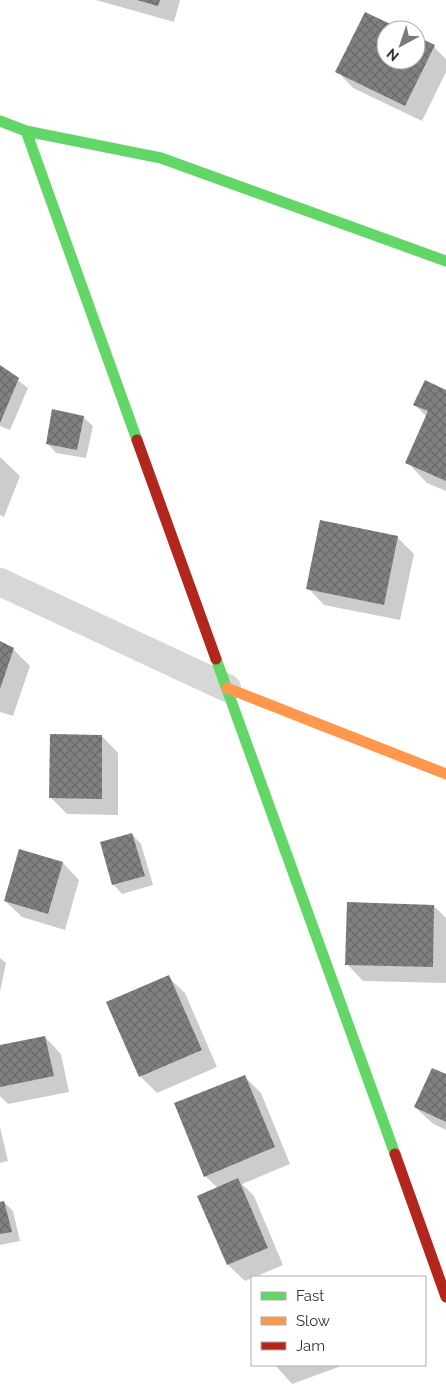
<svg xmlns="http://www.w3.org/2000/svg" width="446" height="1386" viewBox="0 0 446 1386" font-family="Raleway,sans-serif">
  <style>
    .shadow { fill: #0003 }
    .building { fill: url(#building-cross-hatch) }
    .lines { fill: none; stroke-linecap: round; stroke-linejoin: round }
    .street { stroke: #d7d7d7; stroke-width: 28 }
    .fast { stroke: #63d668; stroke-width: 11 }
    .slow { stroke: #ff974d; stroke-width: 11 }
    .jam { stroke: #b3261e; stroke-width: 11 }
  </style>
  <defs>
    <pattern id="building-cross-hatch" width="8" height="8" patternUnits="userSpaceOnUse" patternTransform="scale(1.25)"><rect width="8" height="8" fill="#818181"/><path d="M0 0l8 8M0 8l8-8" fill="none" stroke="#6a6a6a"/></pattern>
  </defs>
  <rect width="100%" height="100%" fill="#fff"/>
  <path class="shadow" d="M96 0H180L174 22Z
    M365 13 400 30H386V60H416V38L434 47 446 59V72L422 121 353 88 337 71Z
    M0 367 28 388 10 430 0 426Z
    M446 391V491L427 483 407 462 427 417 415 405Z
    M83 417 93 426 86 458 56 453 47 443Z
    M0 457 20 476 4 517 0 515Z
    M397 537 414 554 400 620 324 605 308 588Z
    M0 643 13 649 30 666 13 716 0 712Z
    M102 736 118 753V815L67 814 50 797Z
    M132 834 141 844 153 885 122 894 113 884Z
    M63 863 79 880 65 930 22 917 5 901Z
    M434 906 446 918V983L363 981 347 964Z
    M0 958 6 963 0 992Z
    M168 977 185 993 217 1067 157 1093 140 1076Z
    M45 1037 61 1054 69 1092 8 1104 0 1096V1046Z
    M244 1076 261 1093 290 1164 242 1184 254 1196 283 1265 245 1281 228 1265 198 1196 218 1188 205 1176Z
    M446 1076V1130L432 1123 415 1107Z
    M0 1127 8 1161 0 1163Z
    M4 1202 13 1211 20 1241 0 1245V1203Z
    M275 1365H344L292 1384Z"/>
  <path class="building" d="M137 0H160L158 6Z
    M365 12 403 30H386V60H416V36L435 45 405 106 335 72Z
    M0 365 19 378 0 423Z
    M425 380 446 390V481L405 463 428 411 413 405Z
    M52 409 84 416 77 450 46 444Z
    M320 520 398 536 384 605 306 589Z
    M0 641 14 648 0 689Z
    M50 734 102 735V799L49 798Z
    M132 833 145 876 112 885 100 842Z
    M19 849 63 862 48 914 4 901Z
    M347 902 434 905 433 967 345 965Z
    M169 975 202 1050 139 1077 106 1002Z
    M45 1036 54 1076 0 1087V1045Z
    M432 1068 446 1074V1122L414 1107Z
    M245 1075 275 1147 204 1177 174 1103Z
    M238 1178 268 1248 227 1265 197 1196Z
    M4 1201 12 1232 0 1234V1202Z"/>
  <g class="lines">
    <path class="street" d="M0 582 227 688"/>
    <path class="fast" d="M0 121 26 131 161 158 446 261
      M26 131 137 440
      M216 659 395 1154"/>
    <path class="slow" d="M227 688 446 774"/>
    <path class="jam" d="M137 440 216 659
      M395 1154 446 1297"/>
  </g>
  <rect x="251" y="1276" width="175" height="90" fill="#ffffff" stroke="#adadad"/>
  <rect x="261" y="1292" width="25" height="8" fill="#63d668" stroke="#adadad"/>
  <text x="296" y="1301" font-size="15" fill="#333333">Fast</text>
  <rect x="261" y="1317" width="25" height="8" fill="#ff974d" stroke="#adadad"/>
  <text x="296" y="1326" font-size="15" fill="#333333">Slow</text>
  <rect x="261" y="1342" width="25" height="8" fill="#b3261e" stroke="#adadad"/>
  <text x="296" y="1351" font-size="15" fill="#333333">Jam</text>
  <g transform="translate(401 45) rotate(220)"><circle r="24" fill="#ffffff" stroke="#adadad"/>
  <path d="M0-4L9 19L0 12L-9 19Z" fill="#7a7a7a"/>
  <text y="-8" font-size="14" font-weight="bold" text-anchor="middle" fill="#333333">N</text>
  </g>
</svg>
